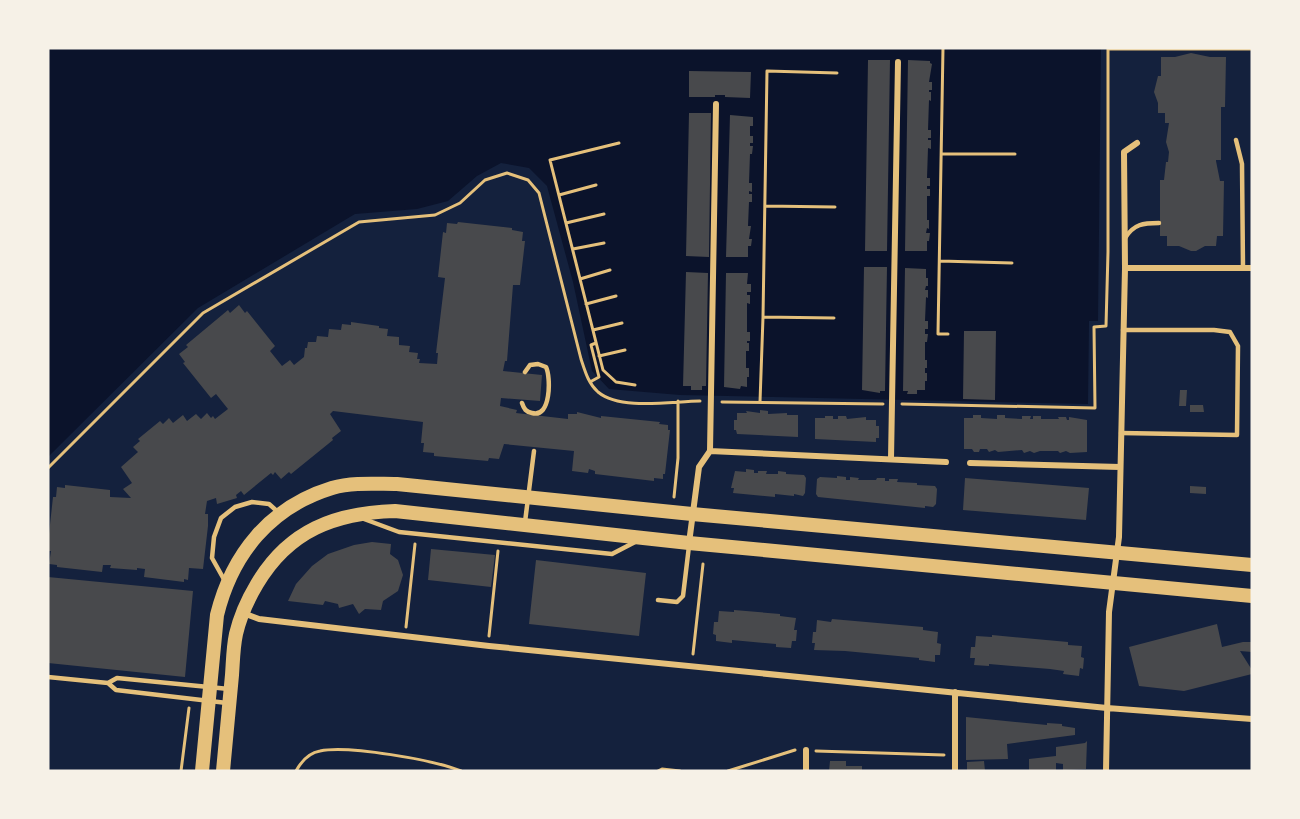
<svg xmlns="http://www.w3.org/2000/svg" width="1300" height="819" viewBox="0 0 1300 819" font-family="'Exo 2',sans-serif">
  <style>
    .water { fill: #0b132b }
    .building { fill: #48494c }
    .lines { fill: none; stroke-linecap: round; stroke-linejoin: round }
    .path { stroke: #e5c07b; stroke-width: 3 }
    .service { stroke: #e5c07b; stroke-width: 4.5 }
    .minor { stroke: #e5c07b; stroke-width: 6 }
    .primary { stroke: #e5c07b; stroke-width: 14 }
  </style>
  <rect width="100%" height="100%" fill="#14213d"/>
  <path class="water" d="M48 48H1101L1098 321H1089L1088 404 680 395 609 389 592 371 573 282 547 186 529 168 501 163 477 176 448 201 417 209 355 214 198 308 48 457Z"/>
  <path class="building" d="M1191 53 1210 57H1226L1225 107H1221V160H1216V161L1220 181H1224L1223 236H1217L1216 246H1205L1196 251H1191L1179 246H1167V236H1160V180H1164L1166 162H1168L1169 152 1166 142 1169 123H1165V113H1158V103L1154 92 1158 76H1161V57H1175Z
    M868 60H890L887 251H865Z
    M908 60 930 61V63L932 64 929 82H932V90H929V92H931V101L929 100 928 130H931V138H928V140H931V149L928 148 927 178H930V186H927V189H930V196H927V220H929V229L927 228 926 233H930L929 241H927V251H905Z
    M689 71 751 72 750 98 725 97V95H715V97H689Z
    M689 113H711L709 257 686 256Z
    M730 115 753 117V126H750V136H753V143H750V146H753L752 154H750L749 183H752V192L749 191V194H752V202H749L748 226H751L749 239H752L751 246H748V257H726Z
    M458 222 512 228V230L523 232 522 241H525L520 285H513L507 361H505L503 371 542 375 540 401 501 398 500 406 517 410 516 413 568 419V414H577V412L601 418V416L660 422 659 424 668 425V430H670L665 474H663V479L654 478V481L595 474V471L589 469 588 473 572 471 574 451 504 444 499 459 489 458 488 461 434 456V453L423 452 424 443H421L423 422 333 411 330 414 341 431 332 438 333 440 291 474 289 472 281 479 275 472 273 475 271 473 244 495 241 491 236 495 237 498 217 504 216 498 207 501 205 514H208V526L203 569 189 568 188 580 184 579V582L144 577 145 569 137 568V570L110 568 111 565H103L102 572 57 567V565L49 564 51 551H48V543L53 497H56L57 487 65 488V485L110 490V497L131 498 123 489 132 483 121 467 138 452 133 447 140 441 138 439 160 421 163 424 169 418 173 423 183 415 187 421 196 414 201 419 207 413 211 418 213 416 215 419 228 409 216 394 211 398 183 363 185 362 179 354 188 347 186 345 228 310 230 313 239 305 245 313 247 311 275 346 270 351 282 366 290 360 294 365 304 357 305 348H307L308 342H316L317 336 328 337 329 329 341 330 342 324 351 325V322L379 326V328L388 329 387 336 399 337V345L410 346 409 352 418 353 417 359H420L419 363 437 364 438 353H436L445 278 438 277 443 232 446 233 447 223 457 224Z
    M864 267H887L885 391H880V393L862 390Z
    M905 268 926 269V278H928V286H926L925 290H928V298L926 297 925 321H928V329H925V334H928L927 342H925V360H927V368H925V373H927V381H925V390H917V394H907L908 391H903Z
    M686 272 708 273 706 386H702V390H691V386H683Z
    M726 273H748L747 284H751V292H747V295H750V304L747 303V332H750V341H747V343H749V351H746V368H749V377H747V387L741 386 740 389 724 387Z
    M964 331H996L995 400 963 399Z
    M1180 390H1187L1186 406H1179Z
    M1190 405H1203L1204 412H1190Z
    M760 410 768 411V414L787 413V415H798V437L737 434 736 430H734V420H737V413H747L746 411 760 413Z
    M973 415H981V418L997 419V415H1005V418L1022 419V416H1031L1030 419H1033V416H1041V419H1059L1058 417H1066L1067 420H1069V417L1087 420V452L1070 453 1066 451 1060 453 1058 451H1040L1034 453 1030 451 1024 453 1022 450 998 452 995 450 989 452 987 449H980L979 452H974L972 449H964V418H973Z
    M825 416H833V419H838V416H846L847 419 866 417V420H876V426H879V438H876V442L815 439V418H825Z
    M746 469 754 470V473H758V471H767L766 474H778V471L786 472V474L804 475 806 478 805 493 803 496 794 494V496L775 494V497L733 493 734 488H731L735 471 746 472Z
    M837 476 846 477V480H850V477L859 478 858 480H876L877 478H885V481H889V479H898L897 482 917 483V485L935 486 937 489 936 504 933 507 925 506V508L818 497 816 494 817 479 820 477 837 478Z
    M965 478 1089 488 1086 520 963 510Z
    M1190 486 1206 487V494L1190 493Z
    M372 542 391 544 390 554 398 560 403 575 398 591 383 601 381 610 365 609 359 614 353 604 339 608 338 604 325 601 323 605 288 601 296 584 312 566 328 554 354 545Z
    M431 549 495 555 491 587 428 580Z
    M536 560 646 573 639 636 529 624Z
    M48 577 193 591 185 677 48 663Z
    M734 610 780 614V616L796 618 794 630H797L796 641H792L791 648 776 647V644L732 640V643L716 641V635L713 634 714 622H718L719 611 734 612Z
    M832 619 923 627V630L938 632 937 643 941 644 940 655H935V662L919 660V658L845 651 814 650 815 643H812L813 632H816L817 620 831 622Z
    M1217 624 1222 647 1243 642H1252V652L1240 651 1252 670V674L1184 691 1139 686 1129 647Z
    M992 635 1068 642V645L1082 646 1081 657 1084 658 1083 669 1080 668 1079 676 1063 674 1064 671 1050 669 989 664V666L974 665 975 658H970L971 647H975L976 636 992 637Z
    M966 717 1047 725V723L1062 724V726L1075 728V735L1007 744 1008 759 966 760Z
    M1087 741 1086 769 1063 770V764L1056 763V771H1029V759L1056 756V747L1085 743Z
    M830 761H846V766H862V771H829Z
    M984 761 985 771H967V762Z"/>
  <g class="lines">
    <path class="path" d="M943 48 938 334H948
      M619 143 550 160 603 370 616 382 635 385
      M942 154H1015
      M559 195 596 185
      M765 206 835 207
      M566 223 604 214
      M573 249 604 243
      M940 261 1012 263
      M580 279 610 270
      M586 304 616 296
      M763 317 834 318
      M593 330 622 323
      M599 356 625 350
      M590 382 599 377 591 345 596 343
      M722 402 883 404
      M760 402 763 317 767 71 837 73
      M902 404 1095 408 1094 327 1106 326 1108 252V49H1252
      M48 468 203 313 359 222 435 215 460 203 485 180 507 173 528 180 539 193 581 359C585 371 588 383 598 392 621 411 673 401 700 401
      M674 497 678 458V401
      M406 627 415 544
      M489 636 498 551
      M693 654 703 564
      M816 751 944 755
      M181 771 189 708
      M296 771C301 762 308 753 320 751 348 745 434 760 461 771
      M658 771 662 769 680 771
      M728 771 795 750"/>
    <path class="service" d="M1236 140 1242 164 1243 268
      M1125 238C1134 224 1143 223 1159 223
      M522 403C524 409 526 412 532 413 551 419 551 377 546 367L538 364 530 365 525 372
      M1121 433 1237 435 1238 346 1230 332 1214 330H1123
      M364 519 399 532 612 554 637 541
      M525 522 534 451
      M226 583 212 558 214 537 221 518 235 507 252 502 269 504 278 512
      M658 600 677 602 683 596 689 546
      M48 677 108 683 117 678 229 689
      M108 683 116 690 227 703"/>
    <path class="minor" d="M1125 268H1252
      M710 451 716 104
      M891 459 898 62
      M970 463 1120 467
      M689 543 699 467 710 451 946 462
      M243 613 259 619 489 646 1107 708 1252 719
      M806 771V750
      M955 771V692
      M1106 771 1109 612 1119 537 1125 268 1124 152 1137 143"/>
    <path class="primary" d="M202 771 217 615C232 554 270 507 332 488 353 482 375 484 397 484L692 514 1252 565
      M223 771C226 739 229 707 232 675 233 662 233 648 236 634 240 617 248 599 257 584 289 530 335 513 395 511L689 543 1252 596"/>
  </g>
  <rect width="1300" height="819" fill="none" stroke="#f6f1e7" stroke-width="99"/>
</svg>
